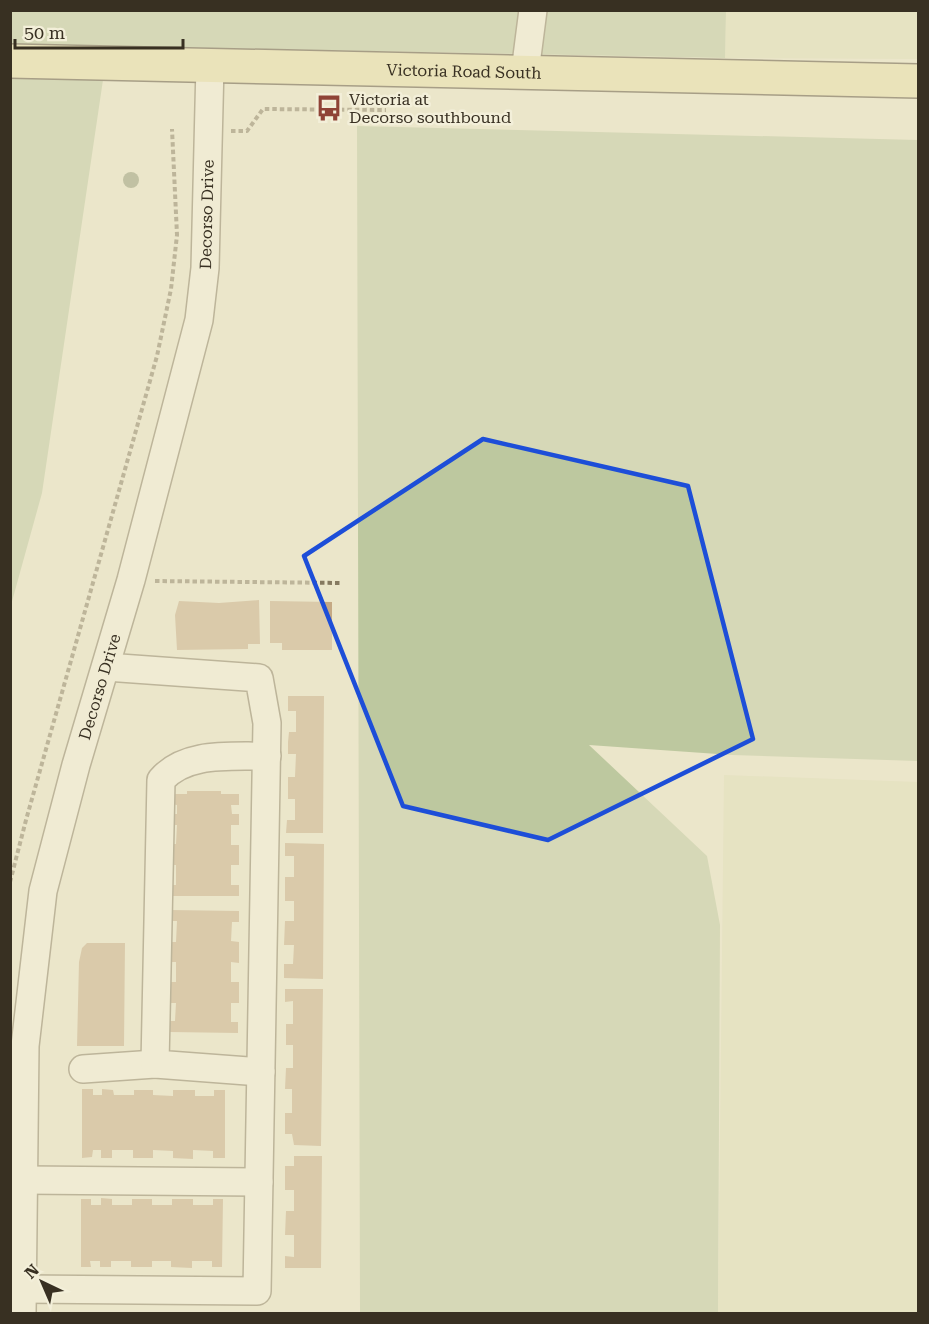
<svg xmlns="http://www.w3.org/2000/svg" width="929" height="1324" viewBox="0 0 929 1324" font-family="'Roboto Serif',serif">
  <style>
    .farmland { fill: #e0dfb8 }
    .green { fill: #bdc89f }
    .building { fill: #c5a984 }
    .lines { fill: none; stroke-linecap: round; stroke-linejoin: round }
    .minor-casing { stroke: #867a60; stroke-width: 30 }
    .major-casing { stroke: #544834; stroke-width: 36 }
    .path { stroke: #867a60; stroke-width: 4; stroke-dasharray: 4.5 3; stroke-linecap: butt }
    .minor { stroke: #f6f2dd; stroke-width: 27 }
    .major { stroke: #e9dfa7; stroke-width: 33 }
    .tree { fill: #8e9573 }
    .marked { fill: none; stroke: #1d4ed8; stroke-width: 4.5; stroke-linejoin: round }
    .labels { text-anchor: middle; stroke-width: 5; stroke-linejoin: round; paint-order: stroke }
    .street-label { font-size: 16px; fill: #383022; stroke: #f3efd9 }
    .poi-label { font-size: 16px; fill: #383022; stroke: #f3efd9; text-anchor: start }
  </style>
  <rect width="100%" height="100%" fill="#ebe6ca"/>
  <path class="farmland" d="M726 11H918V59L725 58Z
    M724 775 918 782V1313L718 1314Z"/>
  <path class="green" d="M11 11H726L725 58 108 46 42 493 11 605Z
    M357 126 918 140V761L732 755 589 745 707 856 720 925 718 1313H360Z"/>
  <path class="building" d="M259 600 260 644H248V649L177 650 175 615 179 601 219 603Z
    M270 601 332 602V650H282V643H270Z
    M288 696H324L323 833H286L287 820H295V799H288V777H295L296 754H288V742L289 732H296V711H288Z
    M187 791H221V794H239V805H231L232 814H239V825H231V845H239V865H231V885H239V896H170V885H176V865H170V844H176L177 825H170L171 814H177V805L171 804 172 794H187Z
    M285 843 324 844 323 979 284 978V964H293L294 945H284L285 921H294V901H285V877H294V856H285Z
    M170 910 239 911V922H232L231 941 239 942V963L231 962V982H239V1003H231V1022H238V1033L170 1032V1021H175L176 1003H169V982H176V962H170V942H176L177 921H170Z
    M87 943H125L124 1046H77L79 962 82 948Z
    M285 989H323L321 1146 294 1145 292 1134H285V1113H292V1089H285L286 1068H293V1045H286V1024H293V1001L285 1002Z
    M82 1089H93V1095H102V1089L113 1090 114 1095H134V1090H153V1095L173 1096V1090H195V1096H214V1090H225V1158H213V1151L193 1150V1159L173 1158V1151L153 1150V1158H133V1150H112V1158H101V1150H93L92 1157 82 1158Z
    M294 1156H322L321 1268H285V1256L294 1257V1235H285L286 1211H294V1190H285V1166H294Z
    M101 1198 112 1199V1205H132V1199H152V1205H172V1199H193V1205H213V1199H223L222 1267H212V1261H192V1268L171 1267V1261H152V1267H131V1261H111V1267H100V1261H90L91 1267H81V1199H91V1205H101Z"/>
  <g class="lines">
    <g class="minor-casing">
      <g id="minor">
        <path d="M525 72 533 10"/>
        <path d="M83 1069 155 1064"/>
        <path d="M261 1072 155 1064 161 780C186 751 231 757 267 756"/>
        <path d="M24 1180 259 1182"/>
        <path d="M22 1289 257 1291 267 723 259 678 106 667"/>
        <path id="s1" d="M22 1314 25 1046 43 891 76 765 131 580 199 320 205 268 210 65"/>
      </g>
    </g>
    <g class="major-casing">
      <g id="major">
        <path id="s2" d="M10 61 918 81"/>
      </g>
    </g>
    <path class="path" d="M231 131H247L263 109 386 110
      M155 581 341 583
      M10 882 26 820 157 356 171 289 177 235 172 129"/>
    <use href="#minor" class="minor"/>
    <use href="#major" class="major"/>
  </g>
  <circle class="tree" cx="131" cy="180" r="8"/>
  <path d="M0 0H929V1324H0ZM483 439 688 486 753 739 548 840 403 806 304 556Z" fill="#ebe6ca" fill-opacity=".55" fill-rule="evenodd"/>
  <path class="marked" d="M483 439 688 486 753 739 548 840 403 806 304 556Z"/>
  <defs>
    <g id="bus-bare" transform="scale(2.07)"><path d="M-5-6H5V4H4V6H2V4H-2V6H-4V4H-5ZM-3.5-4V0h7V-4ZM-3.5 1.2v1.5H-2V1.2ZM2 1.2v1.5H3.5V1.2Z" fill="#8f4336" stroke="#f3efd9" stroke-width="2.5" paint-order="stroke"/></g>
  </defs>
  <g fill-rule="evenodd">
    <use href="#bus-bare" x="329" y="108"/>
  </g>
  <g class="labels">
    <g class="street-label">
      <text dy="6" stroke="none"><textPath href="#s2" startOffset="454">Victoria Road South</textPath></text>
      <text dy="6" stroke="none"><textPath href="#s1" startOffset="1122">Decorso Drive</textPath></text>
      <text dy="6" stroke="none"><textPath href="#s1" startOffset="636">Decorso Drive</textPath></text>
    </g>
    <g class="poi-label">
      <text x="349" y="105">Victoria at<tspan x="349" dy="18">Decorso southbound</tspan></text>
    </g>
  </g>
  <rect width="929" height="1324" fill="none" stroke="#383022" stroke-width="24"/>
  <g transform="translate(42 1282) rotate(316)" stroke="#f3efd9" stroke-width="4.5" paint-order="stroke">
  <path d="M0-4.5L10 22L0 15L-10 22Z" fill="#383022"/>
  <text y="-9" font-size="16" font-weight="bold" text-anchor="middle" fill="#383022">N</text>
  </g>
  <path d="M15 39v9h168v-9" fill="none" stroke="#383022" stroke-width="3"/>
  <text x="24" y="39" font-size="18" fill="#383022" stroke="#f3efd9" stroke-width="4.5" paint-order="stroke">50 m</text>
</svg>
